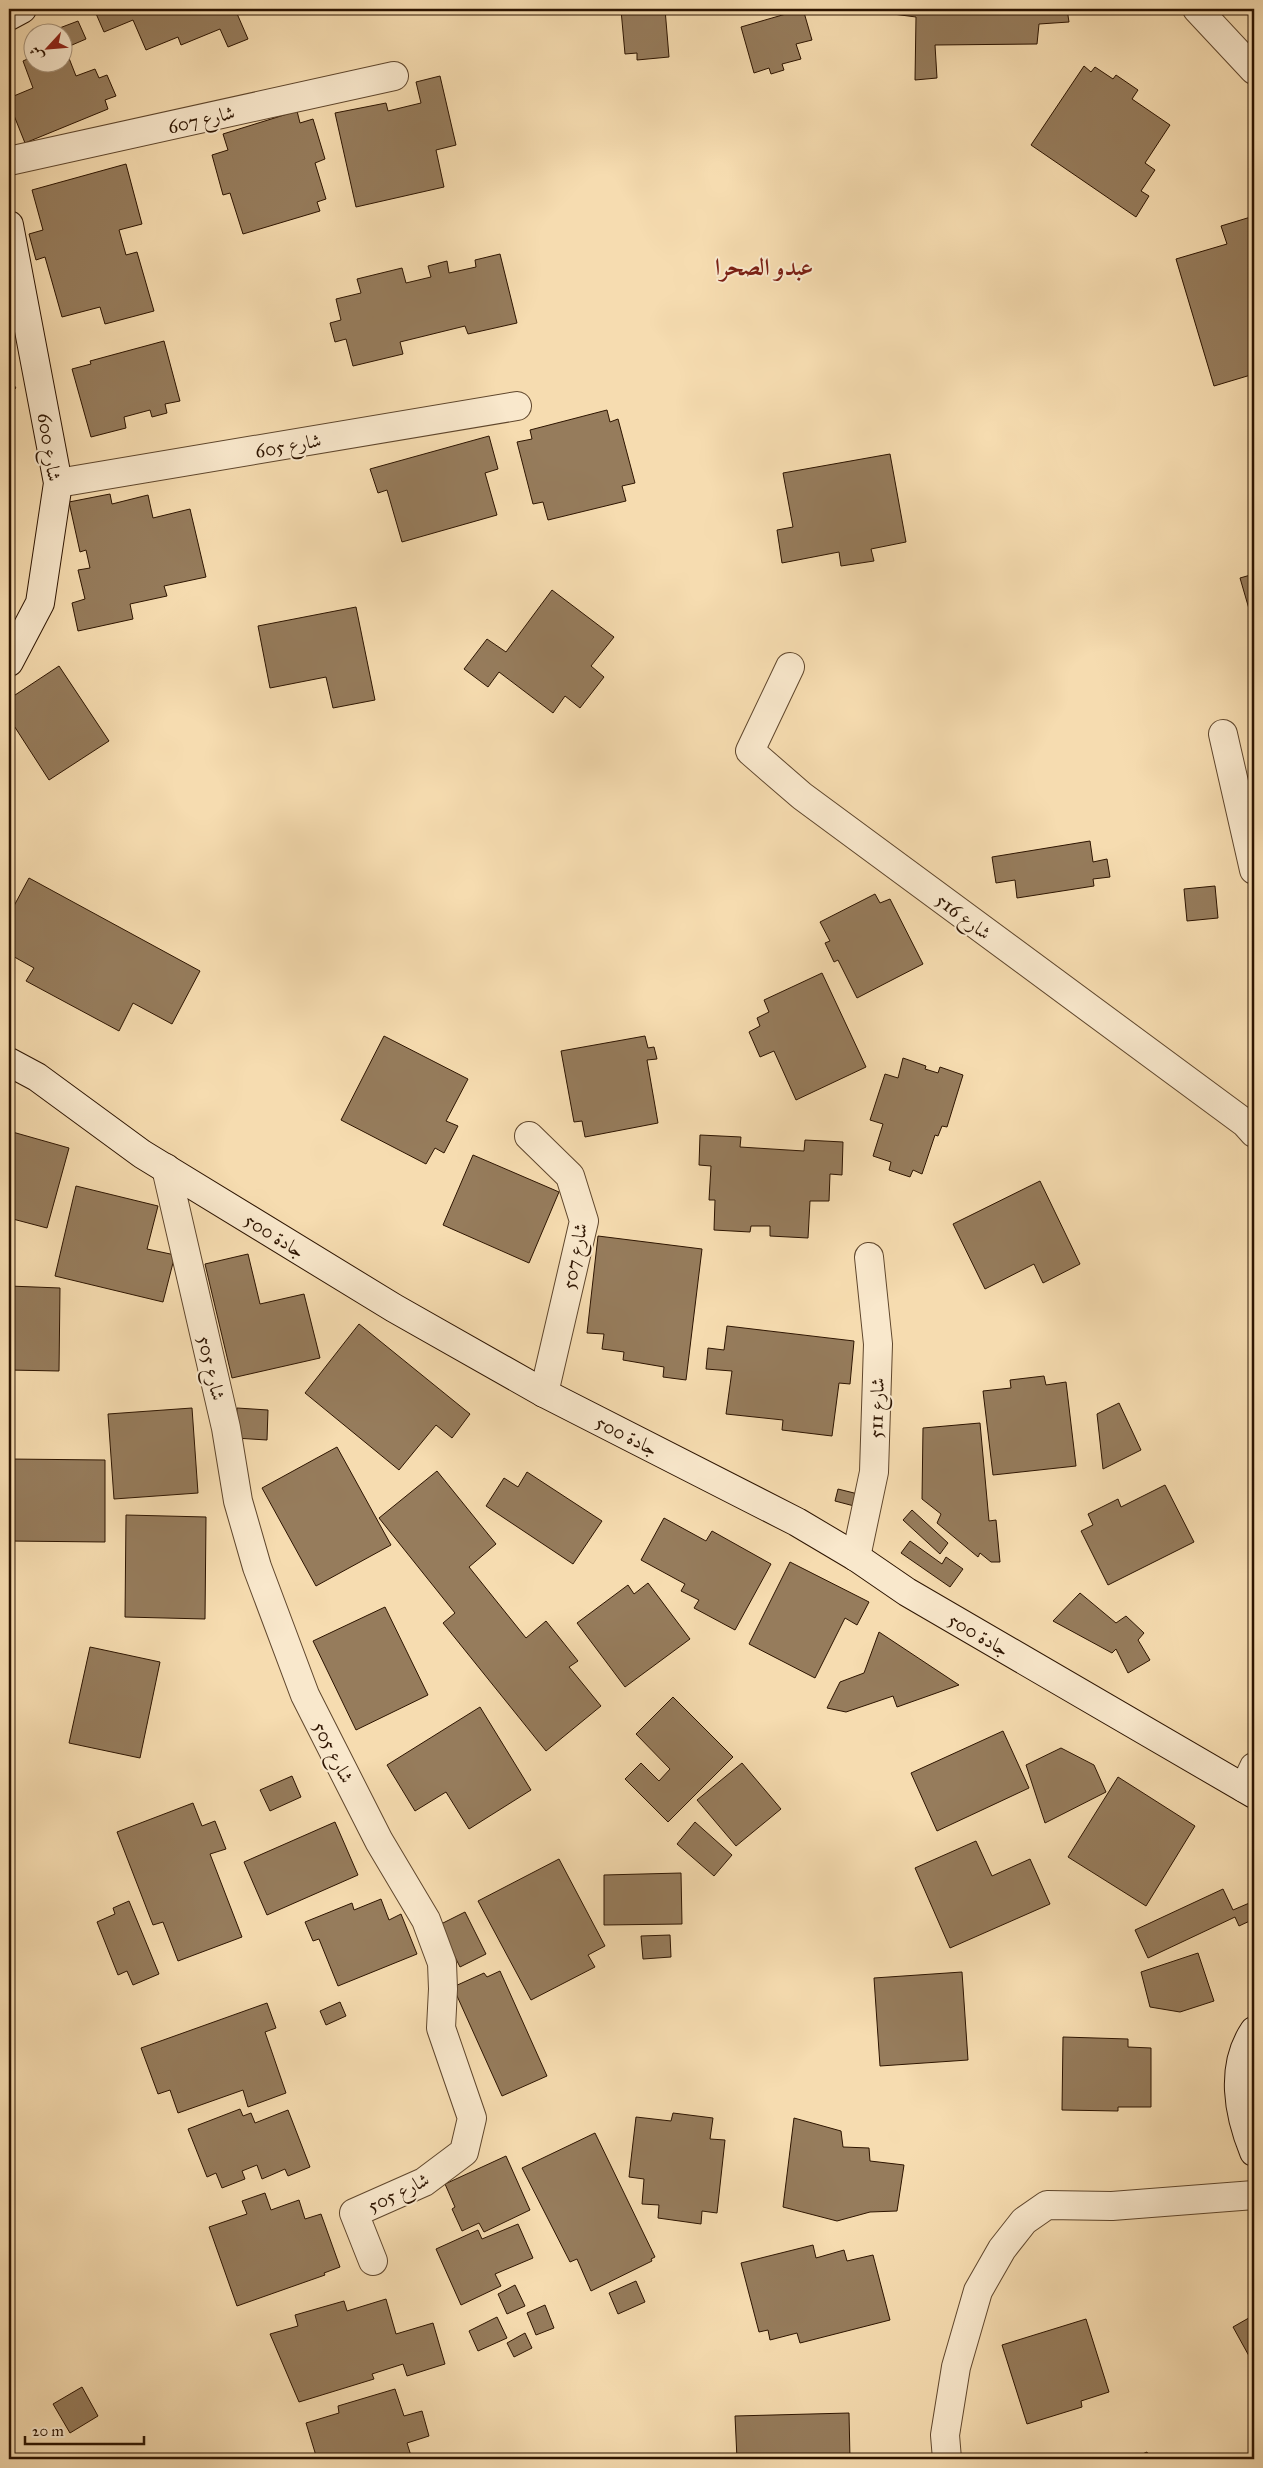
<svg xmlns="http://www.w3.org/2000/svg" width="1263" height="2468" viewBox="0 0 1263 2468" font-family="'IM FELL Great Primer',Amiri,serif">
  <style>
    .building { fill: #967c5c; stroke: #2d1400 }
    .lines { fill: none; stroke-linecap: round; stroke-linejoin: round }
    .street-casing { stroke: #5f462c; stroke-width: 30 }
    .secondary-casing { stroke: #2d1400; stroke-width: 30 }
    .street { stroke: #f9e8cc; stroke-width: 28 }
    .secondary { stroke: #f9e8cc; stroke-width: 28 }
    .labels { text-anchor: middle; stroke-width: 4; stroke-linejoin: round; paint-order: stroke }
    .street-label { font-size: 19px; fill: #2d1400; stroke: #f9e8cc }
    .district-label { font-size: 24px; font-weight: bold; fill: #7a1f14; stroke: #f9e8cc }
  </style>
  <rect width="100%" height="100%" fill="#f6dcb0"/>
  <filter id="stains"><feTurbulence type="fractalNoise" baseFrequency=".004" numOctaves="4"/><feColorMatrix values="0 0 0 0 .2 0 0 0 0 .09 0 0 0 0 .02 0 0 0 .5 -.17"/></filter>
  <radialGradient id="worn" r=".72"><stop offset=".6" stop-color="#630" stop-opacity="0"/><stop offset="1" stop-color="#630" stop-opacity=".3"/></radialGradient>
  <path class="building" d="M94 9H235L248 39 228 47 220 29 181 45 178 37 146 50 133 20 104 32Z
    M665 9 669 57 637 60V53L625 54 621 10Z
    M803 9 812 40 796 44 801 59 782 64 784 70 771 74 769 68 754 73 741 27Z
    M892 9H1067L1069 22 1039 24 1037 44 935 45 937 78 915 80 916 17 893 14Z
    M78 21 86 39 65 48 76 76 95 69 99 78 107 75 116 96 105 100 108 109 25 143 9 103V98L33 88 23 61 32 57V62H62V32H49Z
    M1084 66 1091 72 1095 67 1113 79 1116 75 1138 90 1132 99 1170 125 1145 163 1155 170 1141 191 1149 196 1136 217 1031 145Z
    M440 76 456 145 436 150 444 187 356 207 335 113 386 103 388 111 421 103 416 82Z
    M297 111 300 123 313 119 325 159 315 163 326 199 317 202 320 211 243 234 230 193 223 195 212 155 228 150 223 134Z
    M126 164 142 224 119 230 126 255 137 252 154 311 105 324 100 307 62 317 45 257 36 260 29 234 43 230 32 190Z
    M1254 216V374L1214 386 1176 259 1227 244 1221 226Z
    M500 254 517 323 468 334 465 326 400 342 403 354 353 366 346 339 335 342 330 323 341 320 336 299 361 293 357 279 402 268 406 283 431 277 428 266 447 261 449 273 476 267 475 260Z
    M164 341 180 401 165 404 167 413 152 417 150 410 124 417 126 428 91 437 72 369 91 364 90 361Z
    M9 378 16 388 9 393Z
    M607 410 610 422 618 419 635 483 622 486 626 501 548 520 543 502 533 504 517 442 532 439 530 430Z
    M489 436 498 469 485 473 497 515 402 542 387 490 378 493 370 469Z
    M890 454 906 542 871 549 874 561 841 566 839 552 782 563 777 530 793 527 783 473Z
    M110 494 112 504 148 495 153 518 190 509 206 577 164 586 167 596 130 604 133 619 78 631 72 603 85 599 78 570 90 568 86 550 80 552 69 502Z
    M1254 574V626L1240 578Z
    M552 590 614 637 591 666 604 677 580 708 565 696 553 713 499 672 488 687 464 669 487 639 506 652Z
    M356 607 375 700 333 708 326 677 270 688 258 626Z
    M59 666 109 741 49 780 9 718V699Z
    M1090 841 1093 862 1107 859 1110 877 1093 879 1094 886 1017 898 1015 880 996 883 992 857Z
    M29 878 200 971 172 1024 133 1003 119 1031 26 981 34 968 9 954V915Z
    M1215 886 1218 918 1187 921 1184 889Z
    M875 894 880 903 890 899 923 964 857 998 838 960 834 962 825 943 830 941 820 922Z
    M822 973 866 1067 796 1100 774 1051 760 1057 749 1032 760 1026 757 1018 769 1012 764 1000Z
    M384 1036 468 1079 446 1121 458 1126 444 1153 435 1148 426 1164 341 1120Z
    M645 1036 648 1048 654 1047 657 1059 647 1060 658 1123 585 1137 582 1121 574 1122 561 1051Z
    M903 1058 926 1066 925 1069 938 1073 940 1067 963 1075 947 1127 942 1126 938 1136 935 1135 922 1174 913 1170 910 1177 889 1170 891 1162 873 1156 883 1124 870 1120 885 1074 898 1078Z
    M9 1131 69 1148 47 1228 9 1218Z
    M700 1135 741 1137 740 1147 804 1151 805 1140 843 1142 842 1175 830 1174 829 1201H810L808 1238 770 1236V1226H751L750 1232 714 1230 715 1200H709L711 1166 699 1165Z
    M473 1155 559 1192 529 1263 443 1225Z
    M1040 1181 1080 1264 1043 1283 1034 1264 985 1289 953 1224Z
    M76 1186 158 1206 147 1249 175 1255 163 1302 55 1276Z
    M598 1236 702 1249 686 1380 663 1377 664 1367 623 1360 624 1352 602 1349 604 1334 587 1333Z
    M248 1254 260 1304 304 1294 320 1358 232 1378 205 1264Z
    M9 1286 60 1288 59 1371 9 1370Z
    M359 1324 470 1414 452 1438 436 1425 399 1470 305 1393Z
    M727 1326 854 1341 850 1384 839 1383 832 1436 782 1430 783 1420 726 1414 732 1371 706 1369 708 1348 724 1350Z
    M1044 1376 1046 1385 1066 1382 1076 1466 993 1475 983 1391 1011 1388 1010 1380Z
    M1119 1403 1141 1450 1103 1469 1097 1414Z
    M192 1408 198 1493 114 1499 108 1414Z
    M237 1408 268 1410 267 1440 235 1438Z
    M980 1423 989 1521 996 1520 1000 1562H991L980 1553 978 1557 937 1523 941 1514 922 1499 923 1428Z
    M337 1447 391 1545 316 1586 262 1488Z
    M9 1459 105 1460V1542L9 1541Z
    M437 1471 496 1544 469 1567 526 1638 546 1621 578 1661 569 1667 601 1706 546 1751 443 1623 455 1613 379 1518Z
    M527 1472 602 1521 573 1564 486 1506 504 1478 518 1487Z
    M1165 1485 1194 1542 1108 1585 1081 1531 1093 1525 1088 1514 1118 1499 1121 1507Z
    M838 1489 862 1495 858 1507 835 1501Z
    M912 1510 948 1543 940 1554 903 1520Z
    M126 1515 206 1517 205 1619 125 1617Z
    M664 1518 706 1541 712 1531 771 1564 735 1630 694 1608 699 1600 681 1591 685 1584 641 1560Z
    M910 1541 942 1564 946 1557 963 1569 950 1587 901 1553Z
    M790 1562 869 1602 857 1625 845 1618 815 1678 749 1644Z
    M648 1583 690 1639 625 1687 577 1623 628 1585 634 1594Z
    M1080 1593 1116 1623 1126 1616 1144 1633 1138 1640 1150 1660 1128 1673 1116 1649 1112 1653 1053 1621Z
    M385 1607 428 1695 356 1730 313 1641Z
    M879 1632 959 1685 897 1707 893 1696 846 1712 827 1708 840 1682 864 1673Z
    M90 1647 160 1662 140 1758 69 1743Z
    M673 1697 733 1757 668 1822 625 1779 641 1763 659 1781 670 1769 636 1734Z
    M480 1707 531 1790 469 1829 446 1792 415 1811 387 1765Z
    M1003 1731 1029 1788 937 1831 911 1773Z
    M1061 1748 1094 1765 1106 1792 1045 1823 1026 1765Z
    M742 1763 781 1809 736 1846 697 1800Z
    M292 1776 301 1797 270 1811 260 1790Z
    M1118 1777 1195 1826 1146 1906 1068 1857Z
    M193 1803 202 1826 215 1821 226 1849 210 1854 242 1937 178 1961 163 1922 153 1925 117 1832Z
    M335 1822 358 1875 267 1915 244 1862Z
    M695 1822 732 1855 714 1876 677 1844Z
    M976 1841 992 1876 1030 1859 1050 1904 950 1948 915 1868Z
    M559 1859 605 1946 588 1955 595 1967 531 2000 478 1901Z
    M681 1873 682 1924 604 1925V1875Z
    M1223 1889 1233 1910 1254 1901V1919L1239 1926 1235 1917 1148 1958 1135 1930Z
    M381 1899 389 1920 401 1914 417 1954 338 1986 319 1939 313 1941 305 1922 352 1903 354 1910Z
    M129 1901 159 1974 133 1985 127 1971 118 1975 97 1922 115 1914 113 1908Z
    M465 1912 486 1954 460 1967 439 1925Z
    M670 1935 671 1957 643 1959 641 1936Z
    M1198 1953 1214 2001 1180 2012 1150 2007 1141 1972Z
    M500 1971 547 2076 502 2096 453 1987 484 1973 487 1977Z
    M962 1972 968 2060 880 2066 874 1978Z
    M340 2002 346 2016 326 2025 320 2011Z
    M267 2003 276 2028 265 2032 286 2093 248 2107 243 2090 178 2113 170 2090 158 2094 141 2048Z
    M1063 2037 1128 2039V2047L1151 2048V2107H1118V2111L1062 2110Z
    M240 2109 243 2116 251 2113 255 2123 288 2110 310 2167 288 2176 285 2169 262 2179 257 2165 242 2171 245 2179 222 2188 216 2173 207 2177 188 2129Z
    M673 2113 713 2118 710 2139 725 2140 717 2213 702 2211 701 2224 658 2218 659 2205 642 2204 644 2179 629 2177 636 2117 671 2121Z
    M794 2118 841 2131 843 2147 869 2148 870 2161 904 2165 897 2211 870 2212 837 2221 783 2207Z
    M595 2133 655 2257 651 2259 652 2261 591 2291 577 2259 570 2262 522 2168Z
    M506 2156 530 2210 484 2232 479 2223 462 2231 452 2209 455 2207 445 2184Z
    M265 2193 271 2210 299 2200 305 2219 321 2214 340 2267 324 2273 325 2275 237 2306 209 2227 247 2214 242 2201Z
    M518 2224 533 2258 495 2274 501 2286 461 2305 436 2249 478 2230 482 2239Z
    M813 2245 816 2258 844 2250 847 2261 873 2255 890 2320 800 2343 797 2333 770 2340 768 2330 759 2332 741 2263Z
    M636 2281 645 2302 618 2314 609 2293Z
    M515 2285 525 2306 507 2314 498 2294Z
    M386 2299 396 2334 433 2323 445 2364 407 2376 403 2364 372 2374 374 2379 299 2402 270 2334 298 2326 295 2315 344 2301 347 2311Z
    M545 2305 554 2328 536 2335 527 2313Z
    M1254 2315V2365L1233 2327Z
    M497 2317 507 2338 478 2351 469 2331Z
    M1086 2319 1109 2392 1081 2401 1082 2407 1027 2424 1002 2345Z
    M525 2333 532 2348 514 2357 507 2343Z
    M82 2387 98 2416 70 2433 53 2404Z
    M395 2389 404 2416 422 2411 429 2436 407 2443 412 2459H317L306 2423 339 2413 338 2406Z
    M849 2413 850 2459H737L735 2416Z
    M1147 2452 1150 2459H1131Z"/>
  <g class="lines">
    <g class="street-casing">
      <path id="street" d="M1197 9 1254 70
        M9 161 394 76
        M58 483 517 406
        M790 667 750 751 802 796 1245 1123 1254 1133
        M1223 734 1254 870
        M529 1136 570 1176 584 1221 544 1393
        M166 1168 226 1428 238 1501 257 1567 305 1695 379 1841 426 1920 442 1963 443 1989 441 2028 472 2118 464 2152 424 2182 354 2213 373 2261
        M856 1557 874 1472 878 1344 869 1257
        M1244 1788 1254 1767
        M947 2459 945 2435 956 2367 978 2291 1002 2249 1024 2221 1047 2205 1112 2206 1254 2195"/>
    </g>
    <g class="secondary-casing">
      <path id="secondary" d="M9 16 22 9
        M9 225 58 483 40 603 9 662
        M9 1062 37 1077 142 1154 394 1308 544 1393 797 1522 856 1557 907 1592 1254 1794
        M1254 2031C1230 2067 1238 2113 1254 2152"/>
    </g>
    <use href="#street" class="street"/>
    <use href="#secondary" class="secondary"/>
  </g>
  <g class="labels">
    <g class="street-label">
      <text transform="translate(201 119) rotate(-13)" y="7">شارع 607</text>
      <text transform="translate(288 445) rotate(-10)" y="7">شارع 605</text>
      <text transform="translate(50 447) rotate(81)" y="7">شارع 600</text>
      <text transform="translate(964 916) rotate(37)" y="7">شارع 516</text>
      <text transform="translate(275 1235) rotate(32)" y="7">جادة 500</text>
      <text transform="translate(574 1256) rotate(-79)" y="7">شارع 507</text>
      <text transform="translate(212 1368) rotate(77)" y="7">شارع 505</text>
      <text transform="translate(876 1408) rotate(-88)" y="7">شارع 511</text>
      <text transform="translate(627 1435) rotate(27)" y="7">جادة 500</text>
      <text transform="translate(979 1634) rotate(30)" y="7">جادة 500</text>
      <text transform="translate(334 1752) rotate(63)" y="7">شارع 505</text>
      <text transform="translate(398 2192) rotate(-26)" y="7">شارع 505</text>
    </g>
    <g class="district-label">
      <text x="764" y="275">عبدو الصحرا</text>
    </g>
  </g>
  <rect width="1263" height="2468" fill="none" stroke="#f6dcb0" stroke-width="30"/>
  <rect x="10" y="10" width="1243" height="2448" fill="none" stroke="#2d1400" stroke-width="2.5"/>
  <rect x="15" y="15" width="1233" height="2438" fill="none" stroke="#2d1400"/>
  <g transform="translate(48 48) rotate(244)"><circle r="24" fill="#f9e8cc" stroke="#a7937a"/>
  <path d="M0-4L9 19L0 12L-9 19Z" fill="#8f2418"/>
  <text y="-8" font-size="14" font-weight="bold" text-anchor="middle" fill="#2d1400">ش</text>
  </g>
  <path d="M25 2436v8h119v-8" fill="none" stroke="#2d1400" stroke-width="2.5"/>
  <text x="32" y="2436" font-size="15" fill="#2d1400" stroke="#f9e8cc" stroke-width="4" paint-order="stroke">20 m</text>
  <rect width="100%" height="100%" filter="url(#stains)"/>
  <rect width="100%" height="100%" fill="url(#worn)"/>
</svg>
